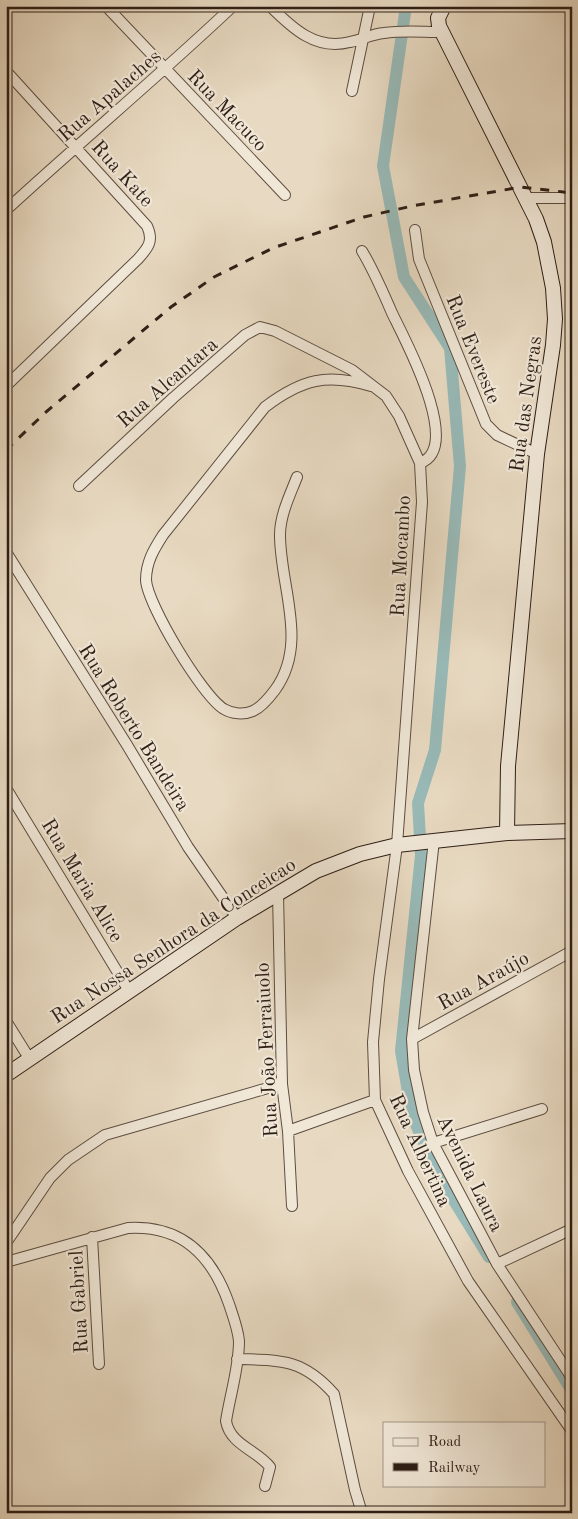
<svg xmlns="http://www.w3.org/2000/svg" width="578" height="1519" viewBox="0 0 578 1519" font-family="'Old Standard TT',serif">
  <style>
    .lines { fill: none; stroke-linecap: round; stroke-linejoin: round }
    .canal { stroke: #98bab8; stroke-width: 12 }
    .street-casing { stroke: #5c4d41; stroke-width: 12 }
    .secondary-casing { stroke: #2e1e16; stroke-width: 16 }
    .street { stroke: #f0e7d7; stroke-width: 10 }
    .secondary { stroke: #f0e7d7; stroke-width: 14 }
    .rail { stroke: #2e1e16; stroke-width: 3; stroke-dasharray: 9 9; stroke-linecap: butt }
    .labels { text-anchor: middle; stroke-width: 4.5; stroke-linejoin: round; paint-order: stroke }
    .street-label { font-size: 20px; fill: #2e1e16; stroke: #f0e7d7 }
  </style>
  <rect width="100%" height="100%" fill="#e8dac2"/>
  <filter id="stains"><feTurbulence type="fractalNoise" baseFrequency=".004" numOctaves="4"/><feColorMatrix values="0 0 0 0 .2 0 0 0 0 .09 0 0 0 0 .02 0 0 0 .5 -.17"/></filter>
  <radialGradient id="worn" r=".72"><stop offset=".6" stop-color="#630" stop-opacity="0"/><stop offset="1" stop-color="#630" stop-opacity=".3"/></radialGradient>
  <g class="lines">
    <path class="canal" d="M406 6 383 166 404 277 450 348 460 466 435 750 418 803 421 855 401 1051 412 1115 437 1173 489 1257
      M517 1302 572 1391"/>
    <g class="street-casing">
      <path id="street" d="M106 6 285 195
        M270 6C292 28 316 51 350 42 361 40 372 34 384 33 403 30 422 32 442 32
        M6 71 147 226C154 241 148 248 138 259L6 386
        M352 91 370 6
        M526 198H572
        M6 210C81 141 159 76 233 6
        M415 230 419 259 486 424 497 435 537 454
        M362 251C374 271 383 292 392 313 404 338 464 448 420 463
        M297 477C290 495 280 515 280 535 280 587 309 643 275 690 269 698 262 707 253 711 244 715 232 714 224 709 203 697 147 604 146 580 146 562 154 549 163 535L265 407C302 379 327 373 371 386
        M79 486 173 398 245 335 260 327 275 331 352 370 386 396 399 416 420 463 422 502 397 845 379 979 373 1042 375 1100 408 1171 468 1281 572 1431
        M6 552 127 745 188 847 237 918
        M6 788 129 991
        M434 840 412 1039 414 1070 423 1112 433 1143 497 1264 572 1378
        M278 893 282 1084 288 1131 292 1206
        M6 1021 29 1058
        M412 1039 572 951
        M288 1131 375 1100
        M433 1143 542 1109
        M92 1237 99 1364
        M6 1243 50 1178 68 1160 105 1135 282 1084
        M6 1262 128 1228C182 1225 212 1255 229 1304 233 1316 238 1329 239 1341 239 1368 230 1395 226 1421 230 1445 257 1450 270 1467L265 1486
        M497 1264 572 1229
        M237 1359C281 1360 303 1359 334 1394L355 1490 362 1513"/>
    </g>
    <g class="secondary-casing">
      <path id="secondary" d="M444 6 438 18 439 26 536 219 544 242 553 288 555 319 553 345 537 454 508 766 507 833
        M6 1075 237 918 316 871 360 854 397 845 507 833 572 831"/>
    </g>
    <use href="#street" class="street"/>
    <use href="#secondary" class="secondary"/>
    <path class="rail" d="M6 450 46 412 171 307 214 277 273 248 364 217 412 206 521 187 572 193"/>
  </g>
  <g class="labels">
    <g class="street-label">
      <text transform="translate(109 95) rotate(-41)" y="7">Rua Apalaches</text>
      <text transform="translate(228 110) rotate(46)" y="7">Rua Macuco</text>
      <text transform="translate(123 173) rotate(48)" y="7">Rua Kate</text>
      <text transform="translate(474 349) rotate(68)" y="7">Rua Evereste</text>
      <text transform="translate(167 382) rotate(-41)" y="7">Rua Alcantara</text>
      <text transform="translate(525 404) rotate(-82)" y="7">Rua das Negras</text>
      <text transform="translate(400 556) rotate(-87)" y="7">Rua Mocambo</text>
      <text transform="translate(135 727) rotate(58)" y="7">Rua Roberto Bandeira</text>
      <text transform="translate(83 880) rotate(59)" y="7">Rua Maria Alice</text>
      <text transform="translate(173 940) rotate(-33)" y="7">Rua Nossa Senhora da Conceicao</text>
      <text transform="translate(483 980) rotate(-29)" y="7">Rua Araújo</text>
      <text transform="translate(266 1050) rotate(-93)" y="7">Rua João Ferraiuolo</text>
      <text transform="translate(421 1150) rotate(65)" y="7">Rua Albertina</text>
      <text transform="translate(471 1173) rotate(64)" y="7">Avenida Laura</text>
      <text transform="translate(78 1302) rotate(-93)" y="7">Rua Gabriel</text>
    </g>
  </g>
  <rect width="578" height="1519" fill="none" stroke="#e8dac2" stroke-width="25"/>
  <rect x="8" y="8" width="563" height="1504" fill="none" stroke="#2e1e16" stroke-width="2.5"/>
  <rect x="12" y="12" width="553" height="1494" fill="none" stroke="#2e1e16"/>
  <rect x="383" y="1422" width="162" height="65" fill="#f0e7d7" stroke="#a2978a"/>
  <rect x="393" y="1438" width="25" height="8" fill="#f0e7d7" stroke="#a2978a"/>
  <text x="428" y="1446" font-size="15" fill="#2e1e16">Road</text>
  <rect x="393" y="1463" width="25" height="8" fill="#2e1e16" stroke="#a2978a"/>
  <text x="428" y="1472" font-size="15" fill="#2e1e16">Railway</text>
  <rect width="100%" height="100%" filter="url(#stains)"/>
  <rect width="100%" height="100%" fill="url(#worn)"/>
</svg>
